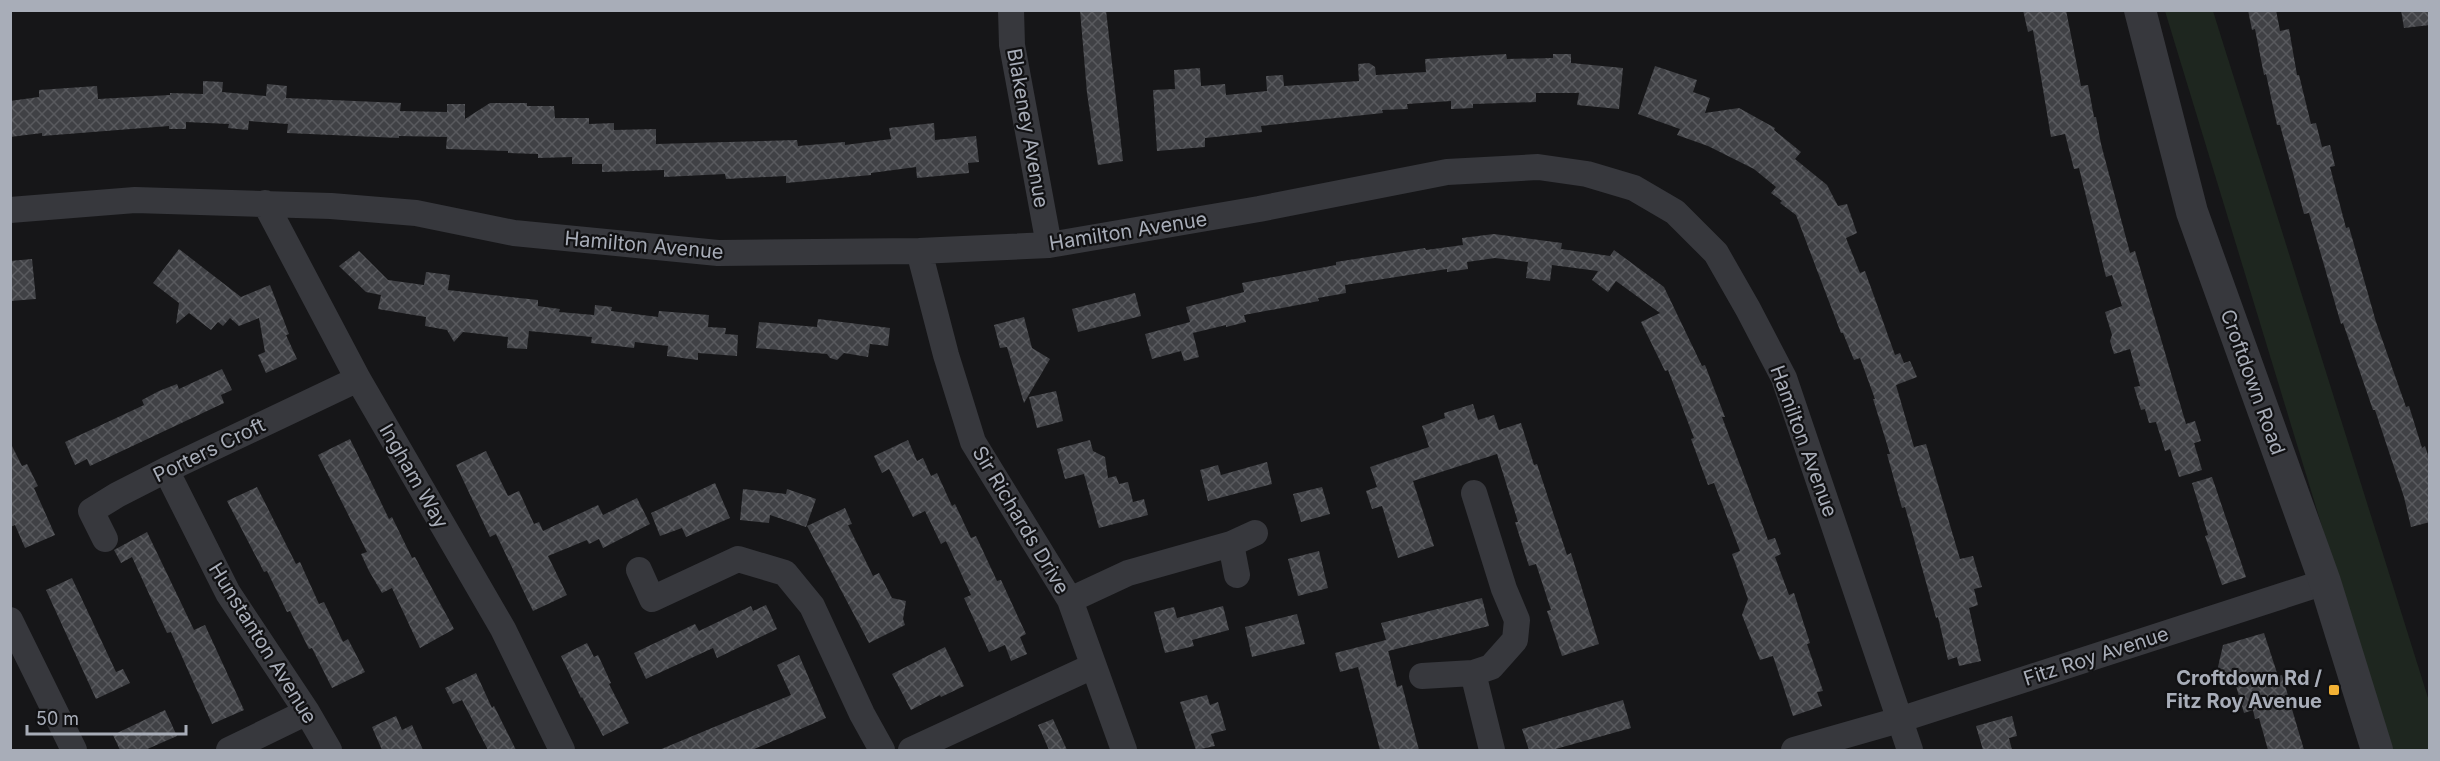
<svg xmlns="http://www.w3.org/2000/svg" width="2440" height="761" viewBox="0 0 2440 761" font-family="Inter,sans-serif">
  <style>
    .grass { fill: #1e261f }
    .building { fill: url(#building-cross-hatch) }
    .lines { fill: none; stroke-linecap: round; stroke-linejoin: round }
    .minor { stroke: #37383d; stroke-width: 26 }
    .tertiary { stroke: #37383d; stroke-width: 32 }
    .poi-dot { fill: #f2b134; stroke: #111113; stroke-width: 2 }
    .labels { text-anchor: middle; stroke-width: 4.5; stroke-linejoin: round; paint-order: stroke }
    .street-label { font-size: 20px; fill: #a8adb8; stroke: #111113 }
    .poi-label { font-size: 20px; font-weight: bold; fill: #a8adb8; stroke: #111113; text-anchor: end }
  </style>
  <defs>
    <pattern id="building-cross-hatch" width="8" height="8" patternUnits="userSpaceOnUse" patternTransform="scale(1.5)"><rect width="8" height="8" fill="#404145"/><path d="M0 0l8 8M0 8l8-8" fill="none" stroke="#595a5e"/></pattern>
  </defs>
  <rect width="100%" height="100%" fill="#161618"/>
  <path class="grass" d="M2165 11H2213L2429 701V750H2390Z"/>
  <path class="building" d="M1080 10H1106L1123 161 1098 165 1087 93Z
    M2023 10H2066L2081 86 2088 85 2094 117H2096L2101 144 2130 253 2135 251 2186 424 2195 421 2201 441 2194 443 2202 470 2179 477 2170 449 2165 451 2156 422 2149 423 2145 409 2141 410 2134 387 2140 386 2130 349 2114 354 2110 341 2112 335 2105 312 2122 306 2112 275 2106 277 2079 168 2074 169 2065 134 2051 137 2033 30 2028 32Z
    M2248 10H2276L2280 31 2289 29 2297 75H2299L2311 124 2316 123 2322 147 2330 145 2335 166 2330 167 2346 228 2349 227 2376 322 2406 407 2409 406 2422 448 2425 446 2430 461V522L2411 527 2404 497 2375 410H2373L2343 323 2341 324 2309 213 2304 214 2280 125H2277L2266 74 2264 75 2255 29 2252 30Z
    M2401 10H2430V25L2404 28Z
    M1506 54 1507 59 1553 58V54H1571V63L1623 68 1619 109 1577 105 1579 93H1536V102L1473 104V108L1451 109V101L1407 104 1408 109 1382 110 1383 113 1261 126 1262 132 1205 138V147L1157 151 1153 90 1175 89 1174 70 1200 68 1201 86 1225 84 1226 95 1267 91 1266 76 1283 75 1284 86 1359 81 1358 64 1369 63 1375 67 1376 75 1426 72 1425 59Z
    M1655 66 1697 80 1693 92 1710 98 1705 113 1739 108 1775 128 1774 130 1801 152 1795 159 1827 185 1838 206 1847 204 1857 233 1846 238 1860 273 1865 271 1895 355 1900 353 1904 363 1910 361 1917 377 1896 385 1914 447 1926 444 1960 559 1973 556 1982 587 1974 589 1978 605 1969 608 1981 661 1959 666 1957 657 1948 660 1938 617 1936 618 1905 507 1902 508 1887 454H1890L1873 399H1875L1860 358 1854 360 1843 333H1841L1796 215 1780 203 1782 201 1771 193 1776 187 1754 169 1708 146 1677 135 1680 129 1638 114Z
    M203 81 223 82 222 92 266 96 267 84 287 86 286 98 401 103 400 111 447 112V104H465V119L490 103H527V106H554L555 118H589V124L614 123V130L656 129V144L797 140 798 146 845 142V145L891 139 889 128 934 123 935 140 976 136 979 162 968 163 969 173 917 178 916 167 871 173V175L786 183V176L726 179 725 174 664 177V170L602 172V164H572V157L538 158V154L508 153V151L446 149 447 137 399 136V138L287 133 288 124 249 121 248 130 228 128 229 124 186 122V129H169V126L42 136V133L10 137V101L39 97V90L97 86 98 99 170 95V93L203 94Z
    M1494 234 1562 243 1561 249 1610 256 1614 250 1664 287 1702 366 1705 365 1725 417H1722L1768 540 1775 538 1781 554 1775 557 1789 595 1794 593 1810 643 1807 644 1823 691 1817 692 1822 706 1793 716 1773 656 1760 660 1742 615 1748 599 1732 554 1740 551 1714 483 1708 485 1691 439 1694 438 1668 370 1665 371 1641 322 1660 313 1616 281 1608 292 1592 280 1598 271 1552 265 1550 281 1526 278 1528 262 1495 258 1467 262 1468 269 1447 272V269L1345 285 1346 293 1318 298 1319 301 1244 315 1246 322 1226 327V325L1193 333 1199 357 1184 361 1181 351 1152 359 1145 334 1190 322 1186 307 1244 292 1242 283 1336 265V262L1425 248 1426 250 1463 245 1462 238Z
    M179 249 241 297 270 285 289 334 286 335 297 359 266 373 258 355 265 352 259 318 239 326 230 318 223 326 218 322 211 330 189 313 176 324 179 303 153 283Z
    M359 251 388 280 424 285 426 272 450 275 448 290 538 300V306L560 309 559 312 594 315 595 305 612 307 611 311 658 317 659 311 709 315 708 327 726 328 725 334 738 335 737 356 698 353V360L667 356 668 346 635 342 634 348 591 343 592 337 529 331 527 349 507 348 508 337 463 332 454 342 447 330 425 326 426 317 378 309 381 295 366 292 339 266Z
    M32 259 36 299 10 301V261Z
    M1135 293 1141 316 1078 332 1072 309Z
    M1024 317 1032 348 1050 359 1024 403 1007 347 1000 348 994 325Z
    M818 319 890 328 888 346 870 344 868 357 844 353 837 360 830 358 827 354 756 348 759 322 817 327Z
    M222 369 232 390 221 395 224 403 90 466 87 459 75 465 65 442 144 405 142 400 159 391 177 384 179 389Z
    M1056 391 1063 421 1037 428 1029 397Z
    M1473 404 1478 420 1494 415 1499 430 1521 423 1534 465 1537 464 1567 555 1571 553 1599 644 1562 656 1547 611 1551 610 1536 564 1529 566 1515 522H1518L1497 454 1413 481 1434 546 1398 558 1382 506 1372 509 1366 491 1377 487 1370 467 1429 447 1422 426 1445 418 1444 413Z
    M350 439 389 519 392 517 412 558 415 557 454 629 420 648 392 588 382 593 369 571 361 554 367 552 318 455Z
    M908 440 917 461 923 458 931 476 937 473 952 506 955 504 971 538 976 536 997 581 1001 580 1026 634 1020 637 1027 654 1011 661 1005 645 989 652 964 598 971 595 946 541 941 544 925 511 913 517 889 469 882 473 874 456Z
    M1090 440 1093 451 1105 457 1108 478 1116 476 1119 484 1128 482 1133 502 1144 499 1148 515 1099 528 1084 474 1065 479 1057 449Z
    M10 442 22 466 27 464 38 486 34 488 55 535 25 548 15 525 10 527Z
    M486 451 508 496 519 491 534 524 539 522 543 531 598 505 603 515 637 498 650 524 603 548 599 539 589 544 587 540 548 556 567 595 533 611 496 534 490 537 456 465Z
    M1267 462 1272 484 1208 501 1200 470 1218 465 1221 475Z
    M2212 477 2246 577 2222 585 2205 536 2208 535 2192 483Z
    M715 483 730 518 686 537 682 528 660 536 651 513Z
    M257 487 296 564 300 562 319 604 324 602 343 642 348 639 365 672 332 688 312 648 309 649 290 611 287 612 267 571 264 572 227 501Z
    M1322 487 1330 514 1301 522 1293 494Z
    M743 489 786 494 787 489 816 499 806 527 770 515 769 523 740 520Z
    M845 508 852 524 848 525 873 576 879 573 892 598 906 601 903 619 905 625 869 643 807 526Z
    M147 532 194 630 205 625 244 710 212 724 171 632 167 633 132 557 121 563 114 550Z
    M1319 551 1328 588 1298 596 1288 559Z
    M72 578 116 672 123 669 130 683 96 699 46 590Z
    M1482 598 1489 626 1388 651 1387 646 1397 687 1402 685 1419 750H1380L1358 667 1340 672 1335 653 1386 640 1381 623Z
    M766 605 777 629 717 658 713 648 646 679 634 653 695 624 699 631 751 606 753 611Z
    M1223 606 1229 630 1192 640 1194 646 1165 653 1154 612 1174 607 1177 618Z
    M1297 614 1305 644 1252 657 1245 627Z
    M2264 633 2278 676 2282 675 2304 750H2268L2259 718 2255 719 2253 710 2244 713 2234 679 2220 674 2218 667 2223 645Z
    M587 643 594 657 598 655 611 683 609 684 629 723 603 736 582 697 581 698 561 656Z
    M945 647 964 686 941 697 940 695 911 710 892 674Z
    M799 655 826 718 752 750H659L791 695 777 665Z
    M476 673 492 708 494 706 516 750H488L462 700 453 704 445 688Z
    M1207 695 1210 705 1218 702 1226 730 1211 734 1215 746 1196 750 1180 702Z
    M1623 700 1631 728 1552 750H1529L1522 729Z
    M165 710 177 736 145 750H120L113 735Z
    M396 716 402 730 412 725 423 750H382L372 727Z
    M2012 716 2017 736 2009 738 2012 750H1983L1976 726Z
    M1053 719 1067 750H1049L1038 725Z"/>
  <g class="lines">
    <path class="minor" d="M1011 10 1012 45 1049 245
      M265 203 358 379 503 629 562 750
      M10 210 135 200 331 206 416 213 514 233 718 253 919 251 1049 245 1259 209 1447 172 1538 167 1587 174 1634 188 1675 212 1716 253 1748 309 1784 378 1910 750
      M919 251 946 355 973 442 1070 600 1124 750
      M166 470 228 593 307 712 329 750
      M105 539 91 511 117 495 166 470 358 379
      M1231 544 1237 575
      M639 570 652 599 738 559 785 573 812 606 862 714 882 750
      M1070 600 1128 573 1231 544 1255 533
      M10 620 74 750
      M1473 673 1492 750
      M1422 676 1473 673 1491 667 1515 640 1517 620 1504 589 1474 493
      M229 750 307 712
      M911 750 1093 666
      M1794 750 1899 720 2325 582"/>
    <path class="tertiary" d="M2140 10 2192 212 2325 582 2377 750"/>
  </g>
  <rect class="poi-dot" x="2328" y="684" width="12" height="12" rx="3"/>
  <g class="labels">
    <g class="street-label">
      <text transform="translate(1028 128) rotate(80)" y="7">Blakeney Avenue</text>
      <text transform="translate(1128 231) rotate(-9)" y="7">Hamilton Avenue</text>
      <text transform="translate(644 245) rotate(5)" y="7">Hamilton Avenue</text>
      <text transform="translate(2253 382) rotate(70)" y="7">Croftdown Road</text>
      <text transform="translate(1804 441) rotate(70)" y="7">Hamilton Avenue</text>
      <text transform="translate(209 450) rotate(-26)" y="7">Porters Croft</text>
      <text transform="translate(414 476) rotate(60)" y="7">Ingham Way</text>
      <text transform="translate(1021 520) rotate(59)" y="7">Sir Richards Drive</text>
      <text transform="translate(263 643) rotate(58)" y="7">Hunstanton Avenue</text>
      <text transform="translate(2096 656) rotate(-18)" y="7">Fitz Roy Avenue</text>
    </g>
    <g class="poi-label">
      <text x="2322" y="685">Croftdown Rd /<tspan x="2322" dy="23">Fitz Roy Avenue</tspan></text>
    </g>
  </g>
  <rect width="2440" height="761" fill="none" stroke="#a8adb8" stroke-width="24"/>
  <path d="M27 725v9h159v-9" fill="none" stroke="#a8adb8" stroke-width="3"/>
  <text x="36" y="725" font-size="18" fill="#a8adb8" stroke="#111113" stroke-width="4.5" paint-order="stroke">50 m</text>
</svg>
